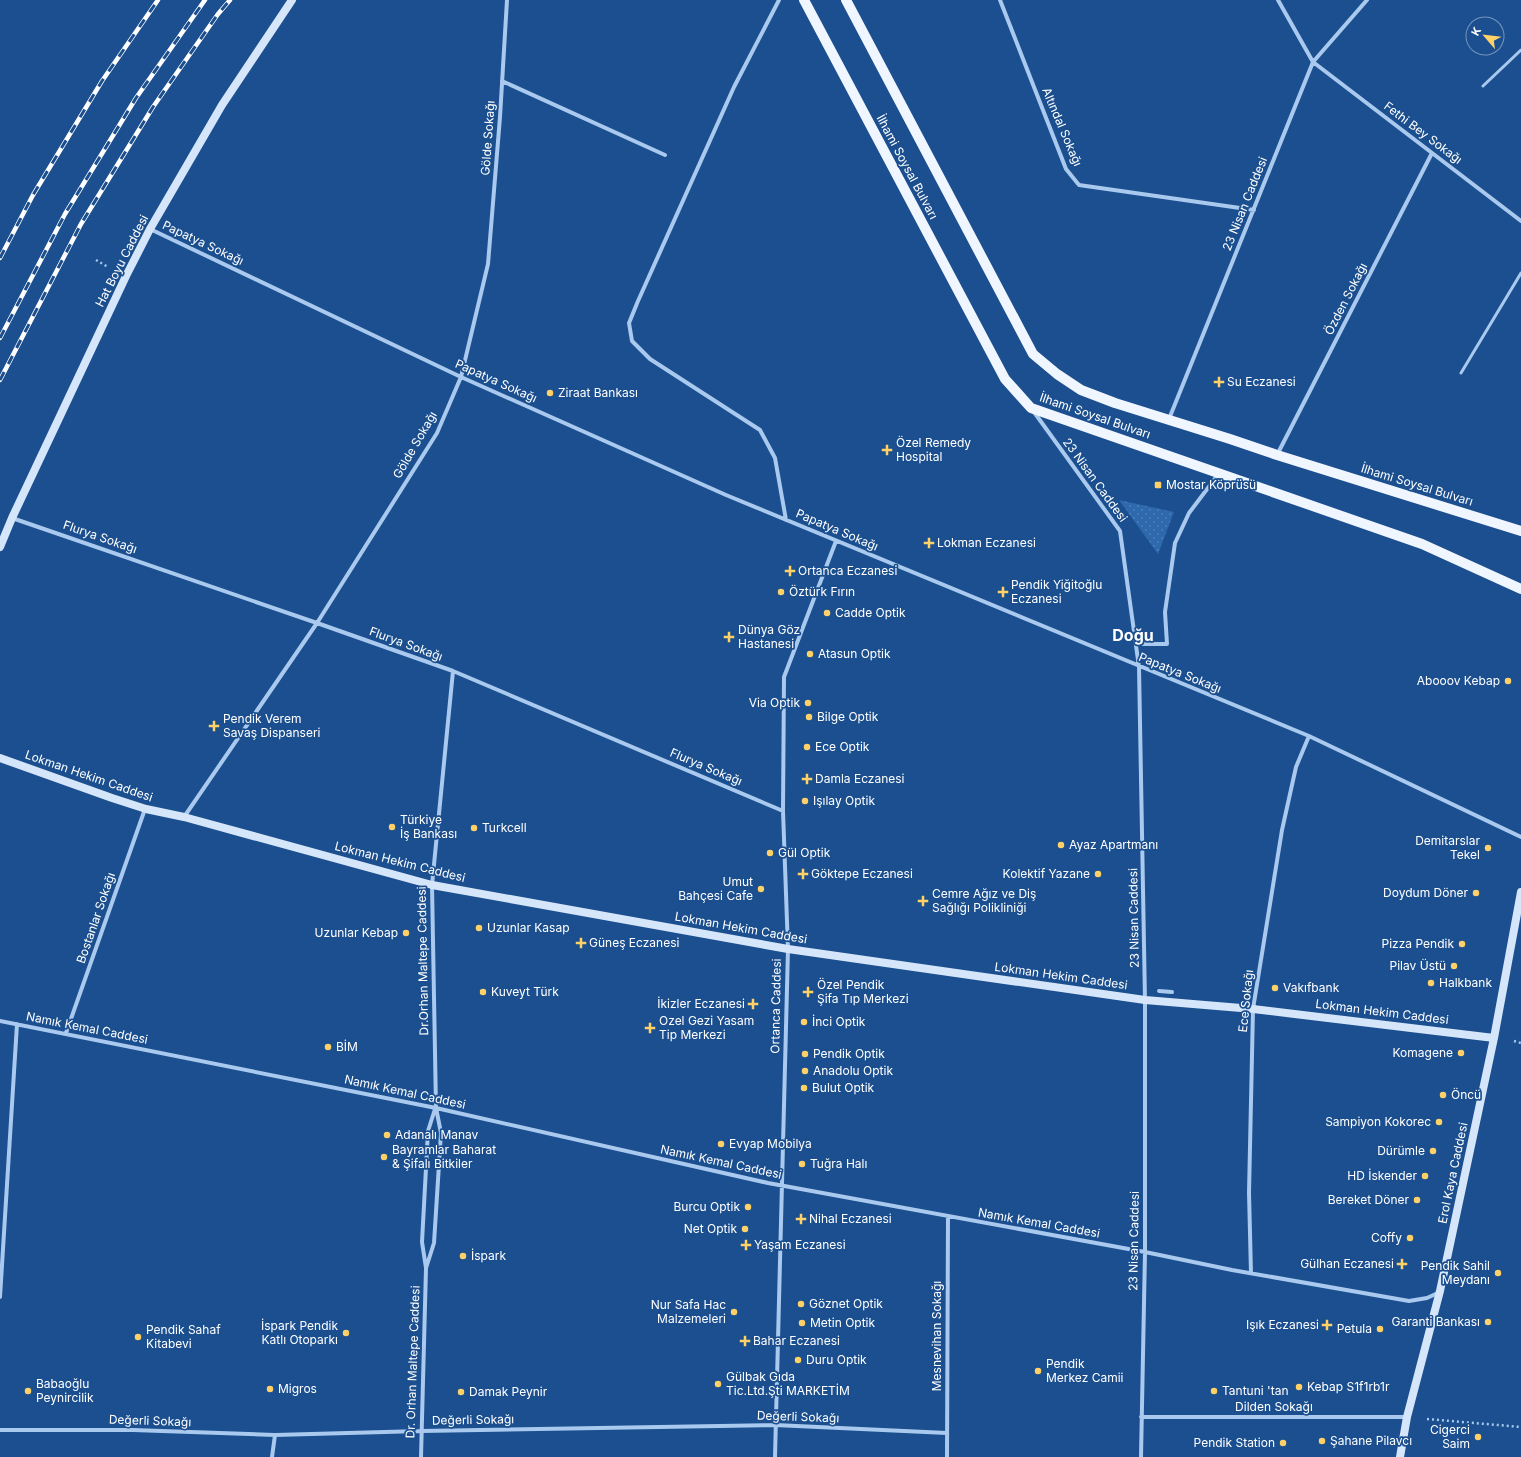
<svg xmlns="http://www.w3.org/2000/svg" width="1521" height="1457" viewBox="0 0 1521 1457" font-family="Inter,sans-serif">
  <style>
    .grass { fill: url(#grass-dots) }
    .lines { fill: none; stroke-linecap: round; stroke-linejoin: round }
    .path { stroke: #a9c9ee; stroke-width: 2.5; stroke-dasharray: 2 3; stroke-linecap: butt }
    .lane { stroke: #a9c9ee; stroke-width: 3 }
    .street { stroke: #a9c9ee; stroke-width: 4 }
    .secondary { stroke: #d6e6fa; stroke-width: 8 }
    .primary { stroke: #f0f6ff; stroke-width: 10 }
    .rail-casing { stroke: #fff; stroke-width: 4.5 }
    .rail { stroke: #1b4f8f; stroke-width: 3; stroke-dasharray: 9; stroke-linecap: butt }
    .poi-dot { fill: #ffd166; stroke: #1b4f8f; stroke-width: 1.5 }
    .labels { text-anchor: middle; stroke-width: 3.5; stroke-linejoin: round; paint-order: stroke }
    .street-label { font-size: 12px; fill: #fff; stroke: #1b4f8f }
    .poi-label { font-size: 12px; fill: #fff; stroke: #1b4f8f; text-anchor: start }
    .district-label { font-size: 16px; font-weight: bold; fill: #fff; stroke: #1b4f8f }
  </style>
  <defs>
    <pattern id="grass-dots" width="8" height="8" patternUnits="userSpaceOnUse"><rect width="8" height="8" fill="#2e69ad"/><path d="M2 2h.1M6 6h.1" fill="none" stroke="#4d80b9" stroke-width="1.8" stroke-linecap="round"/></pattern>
  </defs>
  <rect width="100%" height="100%" fill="#1b4f8f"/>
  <path class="grass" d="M1119 500 1174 512 1158 554Z"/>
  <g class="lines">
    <path class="path" d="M96 260 108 267
      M1514 1041 1521 1043
      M1427 1419 1521 1427"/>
    <path class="lane" d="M1483 86 1521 50
      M1461 373 1521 273"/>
    <path class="street" d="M779 0 734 87 638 301 629 323 632 341 650 359 760 430 775 458 786 520
      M1000 0 1066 169 1079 185 1254 210
      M1367 0 1313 62 1521 221
      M502 81 665 155
      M150 229 461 377 726 495 1309 736 1521 837
      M1034 412 1120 531 1139 667 1145 1000V1252L1141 1457
      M1169 419 1313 62 1278 0
      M1277 455 1432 153
      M12 518 317 623 453 671 783 811
      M1136 644H1167L1165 612 1175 543 1189 513 1217 476
      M184 817 317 623 437 433 461 377 488 264 500 117 507 0
      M1159 991 1172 992
      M0 1021 436 1108 768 1183 1145 1252 1232 1270 1409 1301 1427 1298 1440 1292
      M66 1033 145 809
      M426 1268 434 1243 441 1133 436 1108 432 885 453 671
      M1251 1273 1249 1193 1253 1009 1282 830 1296 767 1309 736
      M0 1297 17 1024
      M1141 1417H1407
      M0 1430H133L275 1435 421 1431 775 1425 947 1433
      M272 1457 275 1435
      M421 1457 426 1268 422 1242 428 1131 435 1109
      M775 1457 788 949 783 811 784 677 836 541
      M947 1457 948 1216"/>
    <path class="secondary" d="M0 547 12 518 126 276 150 229 222 105 292 0
      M0 758 112 798 146 809 184 817 432 885 788 949 1145 1000 1253 1009 1494 1038
      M1400 1457 1407 1417 1440 1291 1494 1038 1521 892"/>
    <path class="primary" d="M804 0 1005 379 1031 408 1422 544 1521 589
      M846 0 1033 354 1057 374 1081 390 1115 403 1230 439 1277 455 1521 531"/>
    <g class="rail-casing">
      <path id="rail" d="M0 258 33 195 102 81 158 0
        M0 338 65 214 136 98 205 0
        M0 380 81 224 153 107 218 14 230 0"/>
    </g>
    <use href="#rail" class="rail"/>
  </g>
  <g class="poi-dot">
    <path d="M1217 376h4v4h4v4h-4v4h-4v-4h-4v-4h4z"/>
    <circle cx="550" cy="393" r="4"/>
    <path d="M885 444h4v4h4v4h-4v4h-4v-4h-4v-4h4z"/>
    <rect x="1154" y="481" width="8" height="8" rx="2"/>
    <path d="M927 537h4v4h4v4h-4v4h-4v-4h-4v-4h4z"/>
    <path d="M788 565h4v4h4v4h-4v4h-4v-4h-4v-4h4z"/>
    <circle cx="781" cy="592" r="4"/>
    <path d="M1001 586h4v4h4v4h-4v4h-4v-4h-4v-4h4z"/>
    <circle cx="827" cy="613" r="4"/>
    <path d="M727 631h4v4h4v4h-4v4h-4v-4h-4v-4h4z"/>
    <circle cx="810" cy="654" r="4"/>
    <circle cx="1508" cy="681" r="4"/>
    <circle cx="808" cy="703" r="4"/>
    <circle cx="809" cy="717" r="4"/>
    <path d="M212 720h4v4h4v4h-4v4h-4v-4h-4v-4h4z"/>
    <circle cx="807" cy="747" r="4"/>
    <path d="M805 773h4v4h4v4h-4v4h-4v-4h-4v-4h4z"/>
    <circle cx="805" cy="801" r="4"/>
    <circle cx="392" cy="827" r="4"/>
    <circle cx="474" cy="828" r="4"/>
    <circle cx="1061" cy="845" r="4"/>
    <circle cx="1488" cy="848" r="4"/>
    <circle cx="770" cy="853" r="4"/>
    <path d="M801 868h4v4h4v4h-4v4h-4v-4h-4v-4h4z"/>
    <circle cx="1098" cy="874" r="4"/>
    <circle cx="761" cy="889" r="4"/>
    <circle cx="1476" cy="893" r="4"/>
    <path d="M921 895h4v4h4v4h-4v4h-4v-4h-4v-4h4z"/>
    <circle cx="479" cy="928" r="4"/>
    <circle cx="406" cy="933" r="4"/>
    <path d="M579 937h4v4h4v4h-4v4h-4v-4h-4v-4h4z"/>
    <circle cx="1462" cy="944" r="4"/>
    <circle cx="1454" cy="966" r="4"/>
    <circle cx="1431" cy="983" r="4"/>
    <circle cx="1275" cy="988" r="4"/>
    <circle cx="483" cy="992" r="4"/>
    <path d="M806 986h4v4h4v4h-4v4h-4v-4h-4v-4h4z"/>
    <path d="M751 998h4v4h4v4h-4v4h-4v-4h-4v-4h4z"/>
    <circle cx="804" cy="1022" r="4"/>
    <path d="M648 1022h4v4h4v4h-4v4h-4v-4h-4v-4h4z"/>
    <circle cx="328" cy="1047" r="4"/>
    <circle cx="1461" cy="1053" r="4"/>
    <circle cx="805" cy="1054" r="4"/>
    <circle cx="805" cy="1071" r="4"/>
    <circle cx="804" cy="1088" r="4"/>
    <circle cx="1443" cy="1095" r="4"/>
    <circle cx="1439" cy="1122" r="4"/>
    <circle cx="387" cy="1135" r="4"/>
    <circle cx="721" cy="1144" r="4"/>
    <circle cx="1433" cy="1151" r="4"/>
    <circle cx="384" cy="1157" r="4"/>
    <circle cx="802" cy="1164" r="4"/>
    <circle cx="1425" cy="1176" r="4"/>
    <circle cx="1417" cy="1200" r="4"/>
    <circle cx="748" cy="1207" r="4"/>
    <path d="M799 1213h4v4h4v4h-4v4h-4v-4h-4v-4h4z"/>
    <circle cx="745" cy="1229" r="4"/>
    <circle cx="1410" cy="1238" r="4"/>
    <path d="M744 1239h4v4h4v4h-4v4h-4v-4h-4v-4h4z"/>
    <circle cx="463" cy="1256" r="4"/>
    <path d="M1400 1258h4v4h4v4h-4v4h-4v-4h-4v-4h4z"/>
    <circle cx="1498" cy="1273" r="4"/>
    <circle cx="801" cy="1304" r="4"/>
    <circle cx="734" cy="1312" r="4"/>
    <circle cx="1488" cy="1322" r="4"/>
    <circle cx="802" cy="1323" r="4"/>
    <path d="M1325 1319h4v4h4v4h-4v4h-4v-4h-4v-4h4z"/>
    <circle cx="1380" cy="1329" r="4"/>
    <circle cx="346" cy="1333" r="4"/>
    <circle cx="138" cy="1337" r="4"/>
    <path d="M743 1335h4v4h4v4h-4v4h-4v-4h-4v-4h4z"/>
    <circle cx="798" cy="1360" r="4"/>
    <circle cx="1038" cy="1371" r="4"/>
    <circle cx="718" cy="1384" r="4"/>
    <circle cx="1299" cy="1387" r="4"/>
    <circle cx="270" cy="1389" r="4"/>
    <circle cx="28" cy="1391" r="4"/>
    <circle cx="1214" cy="1391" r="4"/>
    <circle cx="461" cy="1392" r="4"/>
    <circle cx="1478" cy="1437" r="4"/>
    <circle cx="1322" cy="1441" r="4"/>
    <circle cx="1283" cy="1443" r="4"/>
  </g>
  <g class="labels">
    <g class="street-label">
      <text transform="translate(1062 127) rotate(67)" y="4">Altındal Sokağı</text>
      <text transform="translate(1423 133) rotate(37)" y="4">Fethi Bey Sokağı</text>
      <text transform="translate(488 138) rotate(-86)" y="4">Gölde Sokağı</text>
      <text transform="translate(907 167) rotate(62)" y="4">İlhami Soysal Bulvarı</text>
      <text transform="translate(1245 204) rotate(-68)" y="4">23 Nisan Caddesi</text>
      <text transform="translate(203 243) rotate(25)" y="4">Papatya Sokağı</text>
      <text transform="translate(122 261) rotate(-63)" y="4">Hat Boyu Caddesi</text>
      <text transform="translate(1346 299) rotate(-63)" y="4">Özden Sokağı</text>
      <text transform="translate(496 381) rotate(24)" y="4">Papatya Sokağı</text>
      <text transform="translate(1095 416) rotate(19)" y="4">İlhami Soysal Bulvarı</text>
      <text transform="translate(415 445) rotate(-60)" y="4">Gölde Sokağı</text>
      <text transform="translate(1095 480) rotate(54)" y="4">23 Nisan Caddesi</text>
      <text transform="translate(1417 485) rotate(17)" y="4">İlhami Soysal Bulvarı</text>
      <text transform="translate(837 530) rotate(23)" y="4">Papatya Sokağı</text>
      <text transform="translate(100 537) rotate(19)" y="4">Flurya Sokağı</text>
      <text transform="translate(406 644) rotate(20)" y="4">Flurya Sokağı</text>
      <text transform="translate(1180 673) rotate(22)" y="4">Papatya Sokağı</text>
      <text transform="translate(706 767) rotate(23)" y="4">Flurya Sokağı</text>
      <text transform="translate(89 776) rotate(19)" y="4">Lokman Hekim Caddesi</text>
      <text transform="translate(400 862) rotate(14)" y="4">Lokman Hekim Caddesi</text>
      <text transform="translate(96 918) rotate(-71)" y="4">Bostanlar Sokağı</text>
      <text transform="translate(1134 918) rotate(-91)" y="4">23 Nisan Caddesi</text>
      <text transform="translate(741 928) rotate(10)" y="4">Lokman Hekim Caddesi</text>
      <text transform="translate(423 961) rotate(-91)" y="4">Dr.Orhan Maltepe Caddesi</text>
      <text transform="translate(1061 976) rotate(8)" y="4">Lokman Hekim Caddesi</text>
      <text transform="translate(1246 1001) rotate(-84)" y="4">Ece Sokağı</text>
      <text transform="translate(776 1006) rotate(-89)" y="4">Ortanca Caddesi</text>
      <text transform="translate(1382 1012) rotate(7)" y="4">Lokman Hekim Caddesi</text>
      <text transform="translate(87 1028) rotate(11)" y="4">Namık Kemal Caddesi</text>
      <text transform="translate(405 1092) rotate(12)" y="4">Namık Kemal Caddesi</text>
      <text transform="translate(721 1162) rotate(12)" y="4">Namık Kemal Caddesi</text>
      <text transform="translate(1453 1173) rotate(-78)" y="4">Erol Kaya Caddesi</text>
      <text transform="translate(1039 1223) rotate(10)" y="4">Namık Kemal Caddesi</text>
      <text transform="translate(1134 1241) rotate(-89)" y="4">23 Nisan Caddesi</text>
      <text transform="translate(937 1336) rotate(-90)" y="4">Mesnevihan Sokağı</text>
      <text transform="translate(413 1362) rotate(-88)" y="4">Dr. Orhan Maltepe Caddesi</text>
      <text x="1274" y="1411">Dilden Sokağı</text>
      <text transform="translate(798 1417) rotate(2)" y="4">Değerli Sokağı</text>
      <text transform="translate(473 1420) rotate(-1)" y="4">Değerli Sokağı</text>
      <text transform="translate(150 1421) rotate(2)" y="4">Değerli Sokağı</text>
    </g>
    <g class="poi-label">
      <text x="1227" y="386">Su Eczanesi</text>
      <text x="558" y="397">Ziraat Bankası</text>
      <text x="896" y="447">Özel Remedy<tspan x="896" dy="14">Hospital</tspan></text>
      <text x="1166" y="489">Mostar Köprüsü</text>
      <text x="937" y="547">Lokman Eczanesi</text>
      <text x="798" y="575">Ortanca Eczanesi</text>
      <text x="1011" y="589">Pendik Yiğitoğlu<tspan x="1011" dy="14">Eczanesi</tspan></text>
      <text x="789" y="596">Öztürk Fırın</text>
      <text x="835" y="617">Cadde Optik</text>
      <text x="738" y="634">Dünya Göz<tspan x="738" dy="14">Hastanesi</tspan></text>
      <text x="818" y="658">Atasun Optik</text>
      <text x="1500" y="685" text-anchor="end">Abooov Kebap</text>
      <text x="800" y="707" text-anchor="end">Via Optik</text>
      <text x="817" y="721">Bilge Optik</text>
      <text x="223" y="723">Pendik Verem<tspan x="223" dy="14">Savaş Dispanseri</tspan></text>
      <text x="815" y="751">Ece Optik</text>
      <text x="815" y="783">Damla Eczanesi</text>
      <text x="813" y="805">Işılay Optik</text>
      <text x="400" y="824">Türkiye<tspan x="400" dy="14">İş Bankası</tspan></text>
      <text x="482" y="832">Turkcell</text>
      <text x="1480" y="845" text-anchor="end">Demitarslar<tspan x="1480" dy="14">Tekel</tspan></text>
      <text x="1069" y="849">Ayaz Apartmanı</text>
      <text x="778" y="857">Gül Optik</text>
      <text x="811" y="878">Göktepe Eczanesi</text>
      <text x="1090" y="878" text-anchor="end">Kolektif Yazane</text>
      <text x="753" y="886" text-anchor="end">Umut<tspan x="753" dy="14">Bahçesi Cafe</tspan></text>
      <text x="1468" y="897" text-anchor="end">Doydum Döner</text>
      <text x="932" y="898">Cemre Ağız ve Diş<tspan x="932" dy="14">Sağlığı Polikliniği</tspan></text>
      <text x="487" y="932">Uzunlar Kasap</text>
      <text x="398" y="937" text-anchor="end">Uzunlar Kebap</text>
      <text x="589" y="947">Güneş Eczanesi</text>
      <text x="1454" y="948" text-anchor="end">Pizza Pendik</text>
      <text x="1446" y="970" text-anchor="end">Pilav Üstü</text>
      <text x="1439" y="987">Halkbank</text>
      <text x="817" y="989">Özel Pendik<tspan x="817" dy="14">Şifa Tıp Merkezi</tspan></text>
      <text x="1283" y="992">Vakıfbank</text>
      <text x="491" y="996">Kuveyt Türk</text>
      <text x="745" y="1008" text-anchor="end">İkizler Eczanesi</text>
      <text x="659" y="1025">Ozel Gezi Yasam<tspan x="659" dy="14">Tip Merkezi</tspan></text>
      <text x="812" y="1026">İnci Optik</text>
      <text x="336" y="1051">BİM</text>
      <text x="1453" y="1057" text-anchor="end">Komagene</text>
      <text x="813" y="1058">Pendik Optik</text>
      <text x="813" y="1075">Anadolu Optik</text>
      <text x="812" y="1092">Bulut Optik</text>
      <text x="1451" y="1099">Öncü</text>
      <text x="1431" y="1126" text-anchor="end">Sampiyon Kokorec</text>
      <text x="395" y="1139">Adanalı Manav</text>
      <text x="729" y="1148">Evyap Mobilya</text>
      <text x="392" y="1154">Bayramlar Baharat<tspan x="392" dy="14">&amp; Şifalı Bitkiler</tspan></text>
      <text x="1425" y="1155" text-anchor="end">Dürümle</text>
      <text x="810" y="1168">Tuğra Halı</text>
      <text x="1417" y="1180" text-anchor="end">HD İskender</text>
      <text x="1409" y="1204" text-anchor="end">Bereket Döner</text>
      <text x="740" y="1211" text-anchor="end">Burcu Optik</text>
      <text x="809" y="1223">Nihal Eczanesi</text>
      <text x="737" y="1233" text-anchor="end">Net Optik</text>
      <text x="1402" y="1242" text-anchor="end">Coffy</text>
      <text x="754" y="1249">Yaşam Eczanesi</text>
      <text x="471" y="1260">İspark</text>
      <text x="1394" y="1268" text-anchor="end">Gülhan Eczanesi</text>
      <text x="1490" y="1270" text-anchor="end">Pendik Sahil<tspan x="1490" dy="14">Meydanı</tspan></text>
      <text x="809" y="1308">Göznet Optik</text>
      <text x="726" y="1309" text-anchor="end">Nur Safa Hac<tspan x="726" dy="14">Malzemeleri</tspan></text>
      <text x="1480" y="1326" text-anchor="end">Garanti Bankası</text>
      <text x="810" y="1327">Metin Optik</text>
      <text x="1319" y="1329" text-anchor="end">Işık Eczanesi</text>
      <text x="338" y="1330" text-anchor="end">İspark Pendik<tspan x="338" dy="14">Katlı Otoparkı</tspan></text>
      <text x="1372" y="1333" text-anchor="end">Petula</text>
      <text x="146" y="1334">Pendik Sahaf<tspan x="146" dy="14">Kitabevi</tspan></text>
      <text x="753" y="1345">Bahar Eczanesi</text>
      <text x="806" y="1364">Duru Optik</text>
      <text x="1046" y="1368">Pendik<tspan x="1046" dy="14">Merkez Camii</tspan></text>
      <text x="726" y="1381">Gülbak Gıda<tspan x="726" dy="14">Tic.Ltd.Şti MARKETİM</tspan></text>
      <text x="36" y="1388">Babaoğlu<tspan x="36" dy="14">Peynircilik</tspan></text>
      <text x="1307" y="1391">Kebap S1f1rb1r</text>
      <text x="278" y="1393">Migros</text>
      <text x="1222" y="1395">Tantuni 'tan</text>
      <text x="469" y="1396">Damak Peynir</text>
      <text x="1470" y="1434" text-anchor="end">Cigerci<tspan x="1470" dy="14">Saim</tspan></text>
      <text x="1330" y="1445">Şahane Pilavcı</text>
      <text x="1275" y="1447" text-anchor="end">Pendik Station</text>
    </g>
    <g class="district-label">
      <text x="1133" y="641">Doğu</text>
    </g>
  </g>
  <g transform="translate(1485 36) rotate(298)"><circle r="19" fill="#1b4f8f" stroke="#7695bc"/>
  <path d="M0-3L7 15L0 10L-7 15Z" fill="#ffd166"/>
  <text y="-6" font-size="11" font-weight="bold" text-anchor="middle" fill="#ffffff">K</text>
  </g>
</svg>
